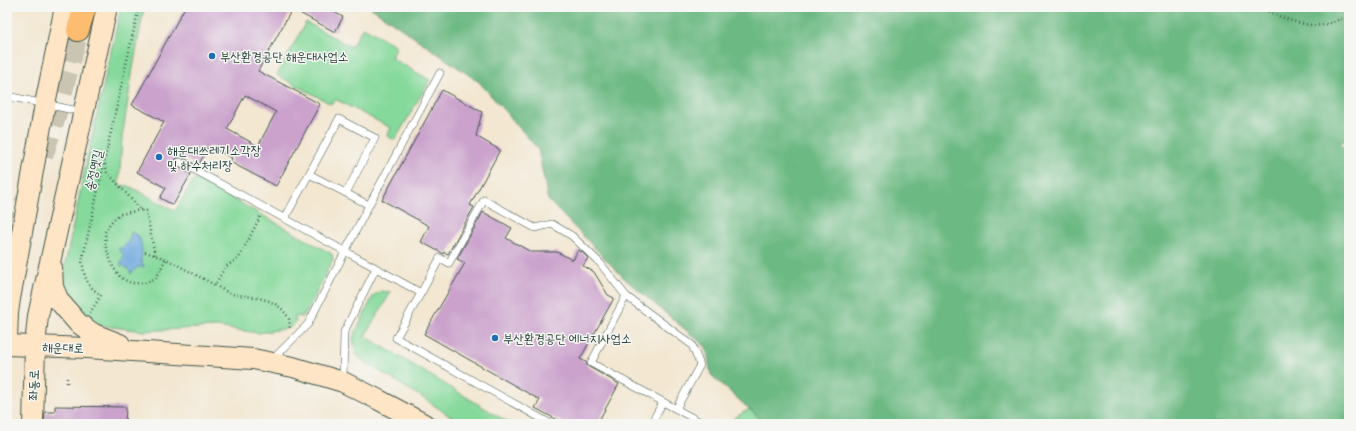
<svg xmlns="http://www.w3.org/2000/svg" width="1356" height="431" viewBox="0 0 1356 431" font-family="'Patrick Hand','Poor Story',sans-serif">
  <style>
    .green { fill: #85d99b; stroke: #528b68 }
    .forest { fill: #6cb983; stroke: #467b5c }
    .water { fill: #6da7dd; stroke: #467288 }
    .building { fill: #caa2cc; fill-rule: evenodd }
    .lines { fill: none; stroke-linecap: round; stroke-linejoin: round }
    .highway-tunnel { stroke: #c9c5b2; stroke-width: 22; stroke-dasharray: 22 11; stroke-linecap: butt }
    .lane-casing { stroke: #3f564c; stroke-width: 8 }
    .secondary-casing { stroke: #3f564c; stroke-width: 22 }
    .highway-casing { stroke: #3f564c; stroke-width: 24 }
    .path { stroke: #3f564c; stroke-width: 2.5; stroke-dasharray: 1 3; stroke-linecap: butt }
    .lane { stroke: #fff; stroke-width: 7 }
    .secondary { stroke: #fee5c5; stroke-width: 20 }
    .highway { stroke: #fcbd6f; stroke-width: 22 }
    .poi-dot { fill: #1f6fb2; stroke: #f6f6f2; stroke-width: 1.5 }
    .labels { text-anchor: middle; stroke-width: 3; stroke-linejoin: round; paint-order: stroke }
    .poi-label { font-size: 13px; fill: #1f3d34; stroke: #f6f6f2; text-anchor: start }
    .street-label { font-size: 13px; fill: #1f3d34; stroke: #f6f6f2 }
  </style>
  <rect width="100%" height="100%" fill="#f6f6f2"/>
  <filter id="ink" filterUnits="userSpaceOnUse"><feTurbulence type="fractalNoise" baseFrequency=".025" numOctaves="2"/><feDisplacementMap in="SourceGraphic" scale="8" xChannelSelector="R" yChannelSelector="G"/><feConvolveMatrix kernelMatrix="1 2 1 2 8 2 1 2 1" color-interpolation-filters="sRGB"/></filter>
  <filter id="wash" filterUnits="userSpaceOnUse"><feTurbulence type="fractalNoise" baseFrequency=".012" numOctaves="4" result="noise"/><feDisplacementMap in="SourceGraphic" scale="16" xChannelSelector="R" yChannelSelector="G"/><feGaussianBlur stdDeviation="0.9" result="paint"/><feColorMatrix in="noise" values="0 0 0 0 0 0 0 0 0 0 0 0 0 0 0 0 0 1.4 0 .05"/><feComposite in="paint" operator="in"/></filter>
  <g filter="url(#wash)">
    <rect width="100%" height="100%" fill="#f3e7d2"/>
    <path class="green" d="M121 7H144L133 68 122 138 119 185 129 186 175 211 193 180H199L332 254 333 259 307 312 301 317 295 316 296 322 289 328 259 333 216 327 144 331 96 325 69 304 61 284 86 163Z
      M306 22 351 47 363 27 397 46 391 58 430 80 395 140 387 136 391 128 335 99 331 104 277 75Z
      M381 291 391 292 365 336 511 424H461L425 399 363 361 356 354 353 338 373 296Z
      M749 409 766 424H725Z"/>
    <path class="forest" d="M370 7H1349V139L1340 143 1349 156V424H766L711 375 706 347 626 280 548 200 538 149 479 82Z"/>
    <path class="water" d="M131 232 139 236C142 244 143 253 141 261L144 267C137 266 135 269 131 274 129 269 126 266 120 265L124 255 118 249C127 246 130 241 131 232Z"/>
    <g id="blocks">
      <path class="building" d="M185 7H325L343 17 335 32 292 9 258 71 320 104 276 186 230 162 232 158 209 146 198 166 182 157H179L176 159 175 163 177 166 191 174 173 205 160 198 166 188 137 172 164 122 132 105ZM245 95 276 112 258 146 227 129Z
        M442 90 482 112 476 136 500 150 470 205 474 207 448 254 444 252 443 254 442 253 421 242 429 226 382 200Z
        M483 212 512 228 506 238 531 252H557L573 260 578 250 582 252 588 258 583 266 594 272 608 295 614 298 580 359 586 362 587 365 589 367 619 384 597 424H565L535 408 540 400 424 334 465 263 457 259Z
        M55 406 126 407 125 424H44L45 412H55Z"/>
    </g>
  </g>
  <g filter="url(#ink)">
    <use href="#blocks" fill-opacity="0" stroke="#3f564c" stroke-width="1"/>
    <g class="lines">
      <path class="highway-tunnel" d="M42 156 55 117 78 30
        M7 234 28 198"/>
      <g class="lane-casing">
        <path id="lane" d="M7 96 83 112
          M180 162 376 268
          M309 174 369 205
          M285 218 339 119 375 138 346 193
          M421 293 396 338 551 424
          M626 296 692 345 700 365 676 409
          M272 360 308 324 369 205 440 73
          M343 380 344 332 376 268 421 293 440 258 449 263 484 200 535 228 552 224 572 236 600 263 626 296 591 363 704 424
          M651 424 663 402"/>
      </g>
      <g class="secondary-casing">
        <path id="secondary" d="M52 268 53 287 59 301 78 323 94 334 120 344
          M7 340 8 313 10 299 45 104 65 7
          M7 345 87 348 253 359 293 367 343 382 379 400 424 424
          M33 424 35 346 38 316 107 7"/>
      </g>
      <g class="highway-casing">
        <path id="highway" d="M78 30 85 7"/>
      </g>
      <path class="path" d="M1257 7C1278 15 1299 27 1322 25 1331 24 1339 18 1349 17
        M105 164 107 172 141 210 146 211 155 255
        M141 210 120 214 111 222 105 232 106 248 113 267 121 278 131 283H145L156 278 166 259
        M145 252 166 259 215 285 225 267 239 258 261 215
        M215 285C220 288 226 292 232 294 253 298 277 296 289 319 290 322 289 325 290 328
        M90 313 101 295C86 285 85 279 82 261L139 7
        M67 383V377"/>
      <use href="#lane" class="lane"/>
      <use href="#secondary" class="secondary"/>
      <use href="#highway" class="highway"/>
    </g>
  </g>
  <g class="poi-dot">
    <circle cx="212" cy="56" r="4"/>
    <circle cx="159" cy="157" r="4"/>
    <circle cx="495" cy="338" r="4"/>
  </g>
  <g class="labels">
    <g class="poi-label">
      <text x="220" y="61">부산환경공단 해운대사업소</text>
      <text x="167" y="155">해운대쓰레기소각장<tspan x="167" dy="15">및 하수처리장</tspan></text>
      <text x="503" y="343">부산환경공단 에너지사업소</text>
    </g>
    <g class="street-label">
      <text transform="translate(93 170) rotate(-77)" y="5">송정옛길</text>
      <text transform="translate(63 347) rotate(2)" y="5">해운대로</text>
      <text transform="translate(33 385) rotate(-88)" y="5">좌동로</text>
    </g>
  </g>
  <rect width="1356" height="431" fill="none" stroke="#f6f6f2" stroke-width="24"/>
</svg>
